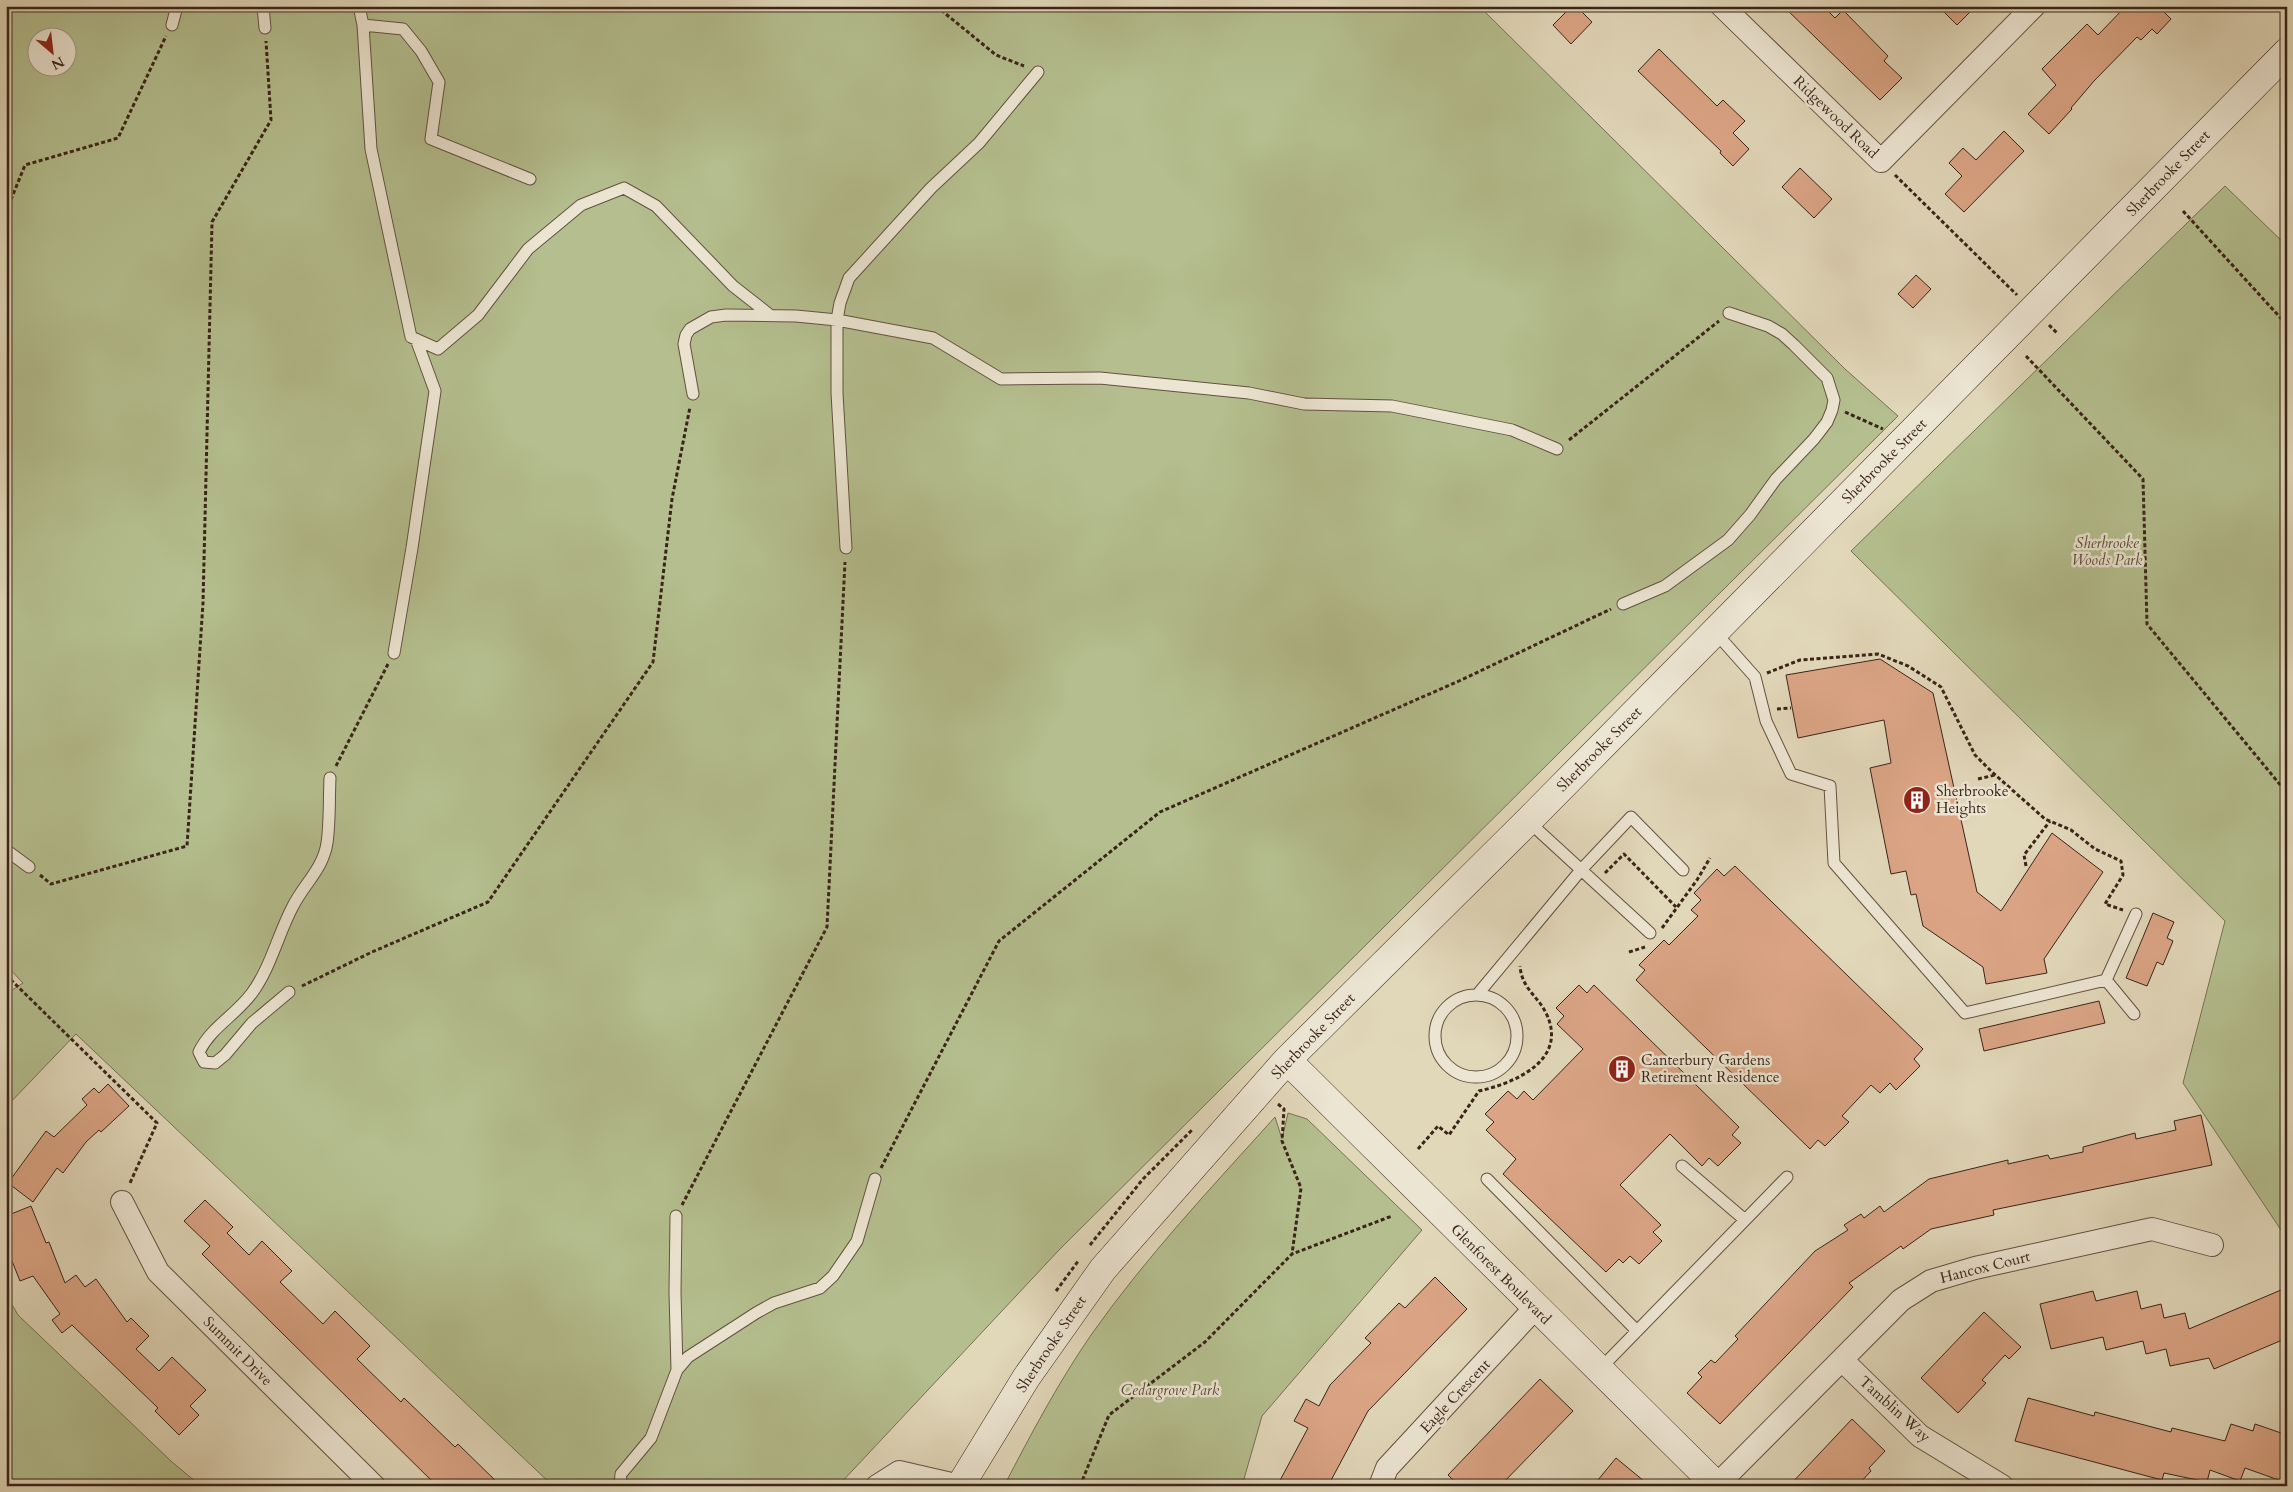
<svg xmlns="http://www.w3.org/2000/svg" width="2293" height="1492" viewBox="0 0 2293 1492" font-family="Cardo,serif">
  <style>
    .green { fill: #b4be8e; stroke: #777154; fill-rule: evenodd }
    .building { fill: #dba585; stroke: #3a2419 }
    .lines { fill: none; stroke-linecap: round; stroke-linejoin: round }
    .lane-casing { stroke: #645141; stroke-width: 13 }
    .street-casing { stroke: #645141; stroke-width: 24 }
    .secondary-casing { stroke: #3a2419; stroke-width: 29 }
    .path { stroke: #3a2419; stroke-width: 3; stroke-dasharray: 4 2.5; stroke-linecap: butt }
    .lane { stroke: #ece5d2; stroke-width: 11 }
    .street { stroke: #ece5d2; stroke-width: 22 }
    .secondary { stroke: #ece5d2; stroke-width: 28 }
    .labels { text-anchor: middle; stroke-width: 5; stroke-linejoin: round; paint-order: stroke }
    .street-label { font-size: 15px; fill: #3a2419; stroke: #ece5d2 }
    .park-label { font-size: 15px; font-style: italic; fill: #584a36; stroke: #ece5d2 }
    .poi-label { font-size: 15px; fill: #3a2419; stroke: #ece5d2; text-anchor: start }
  </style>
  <rect width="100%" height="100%" fill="#e1d7b9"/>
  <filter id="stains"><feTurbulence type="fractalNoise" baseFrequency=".004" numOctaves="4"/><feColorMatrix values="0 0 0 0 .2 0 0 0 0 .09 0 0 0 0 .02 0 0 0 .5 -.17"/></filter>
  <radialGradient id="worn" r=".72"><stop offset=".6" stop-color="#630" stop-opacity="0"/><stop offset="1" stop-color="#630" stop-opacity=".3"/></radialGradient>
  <path class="green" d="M6 6H1479L1845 369 1898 416 1060 1249 838 1486H553L76 1034 6 1107V994L23 983 6 965ZM38 38H68V68H38Z
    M2225 186 2287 246V1239L2183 1083 2225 921 1851 551Z
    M1288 1113 1307 1119 1422 1230 1262 1416 1242 1486H1004C1031 1434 1058 1383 1091 1335 1146 1257 1211 1188 1275 1117L1282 1139Z
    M6 1294 18 1315 172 1462 201 1486H6Z"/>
  <path class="building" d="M1572 6H1576L1592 22 1571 44 1553 25Z
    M1783 6H1823L1835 18 1843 10 1888 56 1884 61 1902 78 1880 100Z
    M1938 6H1976L1957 25Z
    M2126 6H2158L2171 19 2157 34 2152 29 2141 40 2137 37 2094 81 2071 108 2072 109 2049 134 2028 114 2056 85 2042 69 2087 24 2098 35Z
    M1659 49 1717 106 1723 100 1745 121 1733 133 1749 149 1733 166 1720 153 1721 151 1638 71Z
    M2004 131 2024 151 1964 212 1945 194 1962 176 1949 163 1963 148 1976 160Z
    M1800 168 1832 199 1814 218 1782 187Z
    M1916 275 1931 289 1913 308 1898 294Z
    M1880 659 1933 693 1977 892 2001 911 2052 833 2103 872 2044 959 2047 973 1986 984 1983 967 1923 926 1916 894 1911 895 1906 871 1891 874 1870 768 1891 763 1884 720 1798 738 1786 675Z
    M1735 866 1923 1049 1914 1059 1920 1066 1896 1090 1890 1083 1880 1093 1871 1085 1842 1116 1849 1122 1825 1146 1818 1140 1810 1149 1636 980 1645 970 1639 965 1664 940 1669 945 1698 916 1691 910 1701 900 1694 893 1717 869 1724 876Z
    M2153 913 2174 922 2167 938 2173 941 2163 965 2157 962 2147 986 2126 978Z
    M1579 985 1587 993 1594 985 1739 1127 1732 1135 1741 1143 1718 1166 1709 1158 1702 1166 1670 1134 1620 1185 1661 1225 1653 1232 1662 1241 1639 1264 1630 1256 1623 1263 1619 1259 1606 1272 1503 1174 1516 1159 1486 1130 1494 1122 1485 1114 1508 1091 1517 1099 1524 1091 1533 1100 1583 1049 1557 1024 1564 1016 1556 1008Z
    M2099 1001 2105 1023 1984 1051 1979 1029Z
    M108 1084 129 1106 101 1132 99 1130 86 1142 63 1173 57 1168 33 1202 8 1183 46 1131 54 1137 87 1105 82 1099 94 1088 99 1093Z
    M2201 1115 2212 1165 1993 1210 1994 1215 1931 1229 1903 1249 1901 1246 1849 1283 1853 1287 1720 1424 1687 1393 1702 1377 1698 1373 1711 1360 1715 1363 1738 1339 1735 1336 1815 1251 1848 1230 1844 1225 1861 1214 1864 1218 1880 1206 1884 1212 1929 1179 2008 1160V1164L2048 1155 2050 1159 2083 1152V1147L2135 1133 2136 1139 2176 1130 2174 1121Z
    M205 1200 233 1227 227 1233 249 1255 262 1241 292 1271 280 1282 323 1324 335 1311 370 1346 357 1359 401 1402 404 1398 455 1447 458 1444 501 1486H437L202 1254 210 1246 184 1221Z
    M31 1206 46 1243 49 1242 65 1283 76 1275 85 1287 96 1279 127 1322 131 1318 149 1336 136 1349 159 1371 172 1357 206 1390 190 1406 199 1415 179 1435 155 1411 158 1408 72 1325 62 1333 52 1320 60 1314 33 1276 20 1281 6 1246V1216Z
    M1435 1277 1467 1309 1368 1411 1328 1486H1277L1308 1428 1294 1421 1306 1399 1319 1406 1330 1385 1371 1343 1365 1338 1399 1303 1405 1308Z
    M2281 1290 2287 1303V1338L2214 1369 2209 1358 2170 1366 2166 1349 2146 1354 2143 1341 2106 1350 2103 1337 2051 1349 2040 1304 2093 1291 2096 1301 2137 1291 2141 1309 2161 1304 2164 1318 2185 1313 2189 1329Z
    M1984 1312 2021 1347 2009 1359 2005 1355 1982 1380 1986 1383 1958 1413 1921 1378Z
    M1540 1379 1573 1411 1500 1486H1459L1448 1475Z
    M2028 1398 2094 1416 2095 1412 2171 1432 2172 1428 2225 1441 2231 1424 2253 1431 2255 1424 2287 1435V1483L2245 1468 2240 1481 2210 1470 2207 1482 2164 1473 2162 1480 2015 1441Z
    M1852 1419 1885 1451 1869 1468 1871 1471 1857 1486H1789Z
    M1616 1458 1650 1486H1593Z"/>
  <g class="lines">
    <g class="lane-casing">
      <path id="lane" d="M263 6 265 28
        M359 6 363 25 371 149 411 337 438 349 478 315 528 249 581 205 624 188 656 206 733 286 770 315
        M172 25 177 6
        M363 25 403 29 421 51 439 82 431 139 530 179
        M693 394 684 344 686 335 690 329 711 317 726 315 796 316 837 320 933 338 1001 379 1100 378 1249 393 1304 404 1392 406 1512 430 1557 449
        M846 548 837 393V320L840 303 849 278 931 188 979 143 1038 72
        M1623 604 1665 586 1728 540 1750 515 1776 479 1814 439 1827 422 1832 410 1834 400 1827 378 1794 345 1782 334 1768 326 1729 313
        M1715 632 1755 677 1766 721 1791 774 1830 786 1834 863 1965 1013 2106 980
        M394 653 412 548 435 391 416 339
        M1528 821 1650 933
        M6 850 29 867
        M289 992 252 1023 225 1055 215 1063 204 1062 199 1052C211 1027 236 1015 252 993 271 967 278 934 293 906 304 884 323 869 327 843 330 822 329 799 330 778
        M1477 995 1581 870 1631 817 1683 870
        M1435 1036a41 41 0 1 1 82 0a41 41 0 1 1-82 0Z
        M2134 1014 2106 980 2136 914
        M1682 1166 1745 1220
        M1487 1179 1637 1331
        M676 1216 675 1292 677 1370
        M1599 1370 1787 1177
        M620 1486 621 1474 651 1438 677 1370 688 1357 756 1313 774 1303 820 1288 833 1276 857 1241 875 1179"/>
    </g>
    <g class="street-casing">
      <path id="street" d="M1722 6 1881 161 2034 6
        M122 1202 158 1272 374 1486
        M1842 1360 1920 1436 2002 1486
        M877 1486 899 1472 960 1486
        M1380 1486 1387 1468 1535 1308
        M1716 1486 1901 1300 1931 1281 1975 1268 2152 1229 2212 1245"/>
    </g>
    <g class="secondary-casing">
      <path id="secondary" d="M1287 1060 1717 1486
        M960 1486 1026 1378 1103 1269 1287 1060 1528 821 2287 52"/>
    </g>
    <path class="path" d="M936 6 996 55 1024 66
      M1895 175 2017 295
      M2183 211 2287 325
      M6 212 25 165 118 138 166 36
      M2049 325 2057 333
      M2026 356 2143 479 2147 624 2287 793
      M1845 412 1883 429
      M1569 440 1719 321
      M1767 673 1800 660 1878 654 1908 666 1941 687 1975 755 1992 772 2045 819 2071 830 2095 849 2121 861 2123 875 2105 904 2123 910
      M1777 709 1791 708
      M336 766 388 664
      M1978 779 1995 775
      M2026 866 2024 855 2050 821
      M1605 873 1624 854 1676 907
      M40 875 51 884 187 846 203 603 212 222 271 120 266 41
      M1662 928 1697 880 1710 858
      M1629 952 1645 947
      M6 975 157 1123 130 1183
      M302 986 372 952 488 902 653 662 672 499 690 407
      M1278 1104 1284 1109 1282 1141 1301 1188 1292 1254
      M1418 1149 1438 1126 1449 1135 1479 1091C1515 1083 1569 1060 1546 1013 1537 995 1522 989 1520 966
      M881 1168 999 941 1160 812 1459 681 1611 609
      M682 1205 827 927 845 562
      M1090 1245 1143 1179 1192 1130
      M1056 1291 1079 1260
      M1080 1486 1109 1415 1205 1342 1292 1254 1392 1216"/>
    <use href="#lane" class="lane"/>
    <use href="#street" class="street"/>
    <use href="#secondary" class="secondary"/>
  </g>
  <defs>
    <g id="building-disc" transform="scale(1.4375)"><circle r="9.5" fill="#8f2418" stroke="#ece5d2"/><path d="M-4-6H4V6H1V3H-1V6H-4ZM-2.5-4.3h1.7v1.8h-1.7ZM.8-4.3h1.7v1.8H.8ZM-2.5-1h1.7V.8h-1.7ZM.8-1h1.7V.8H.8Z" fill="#fff"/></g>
  </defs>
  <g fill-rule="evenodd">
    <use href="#building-disc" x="1917" y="800"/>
    <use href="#building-disc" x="1622" y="1069"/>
  </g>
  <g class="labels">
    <g class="street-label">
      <text transform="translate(1836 117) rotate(44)" y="5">Ridgewood Road</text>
      <text transform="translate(2168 173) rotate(-46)" y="5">Sherbrooke Street</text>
      <text transform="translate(1884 461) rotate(-45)" y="5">Sherbrooke Street</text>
      <text transform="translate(1599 749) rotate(-45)" y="5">Sherbrooke Street</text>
      <text transform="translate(1313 1036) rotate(-46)" y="5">Sherbrooke Street</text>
      <text transform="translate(1985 1267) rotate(-14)" y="5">Hancox Court</text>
      <text transform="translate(1501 1274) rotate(45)" y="5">Glenforest Boulevard</text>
      <text transform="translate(1051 1344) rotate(-56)" y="5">Sherbrooke Street</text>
      <text transform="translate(238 1351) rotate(45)" y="5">Summit Drive</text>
      <text transform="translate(1455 1396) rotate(-47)" y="5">Eagle Crescent</text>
      <text transform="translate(1895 1409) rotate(42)" y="5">Tamblin Way</text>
    </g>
    <g class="park-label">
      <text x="2107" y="548">Sherbrooke<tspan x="2107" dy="17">Woods Park</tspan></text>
      <text x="1170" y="1395">Cedargrove Park</text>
    </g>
    <g class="poi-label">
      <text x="1936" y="796">Sherbrooke<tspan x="1936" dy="17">Heights</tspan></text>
      <text x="1641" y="1065">Canterbury Gardens<tspan x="1641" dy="17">Retirement Residence</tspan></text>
    </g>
  </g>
  <rect width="2293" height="1492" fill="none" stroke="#e1d7b9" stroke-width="25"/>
  <rect x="8" y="8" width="2278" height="1477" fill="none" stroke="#3a2419" stroke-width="2.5"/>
  <rect x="12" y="12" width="2268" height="1467" fill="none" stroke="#3a2419"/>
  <g transform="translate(52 52) rotate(152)"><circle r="24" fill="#ece5d2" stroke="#a59888"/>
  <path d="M0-4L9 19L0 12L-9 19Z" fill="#8f2418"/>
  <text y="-8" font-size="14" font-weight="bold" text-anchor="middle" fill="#3a2419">N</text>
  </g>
  <rect width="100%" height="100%" filter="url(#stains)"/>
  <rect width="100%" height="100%" fill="url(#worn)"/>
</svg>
